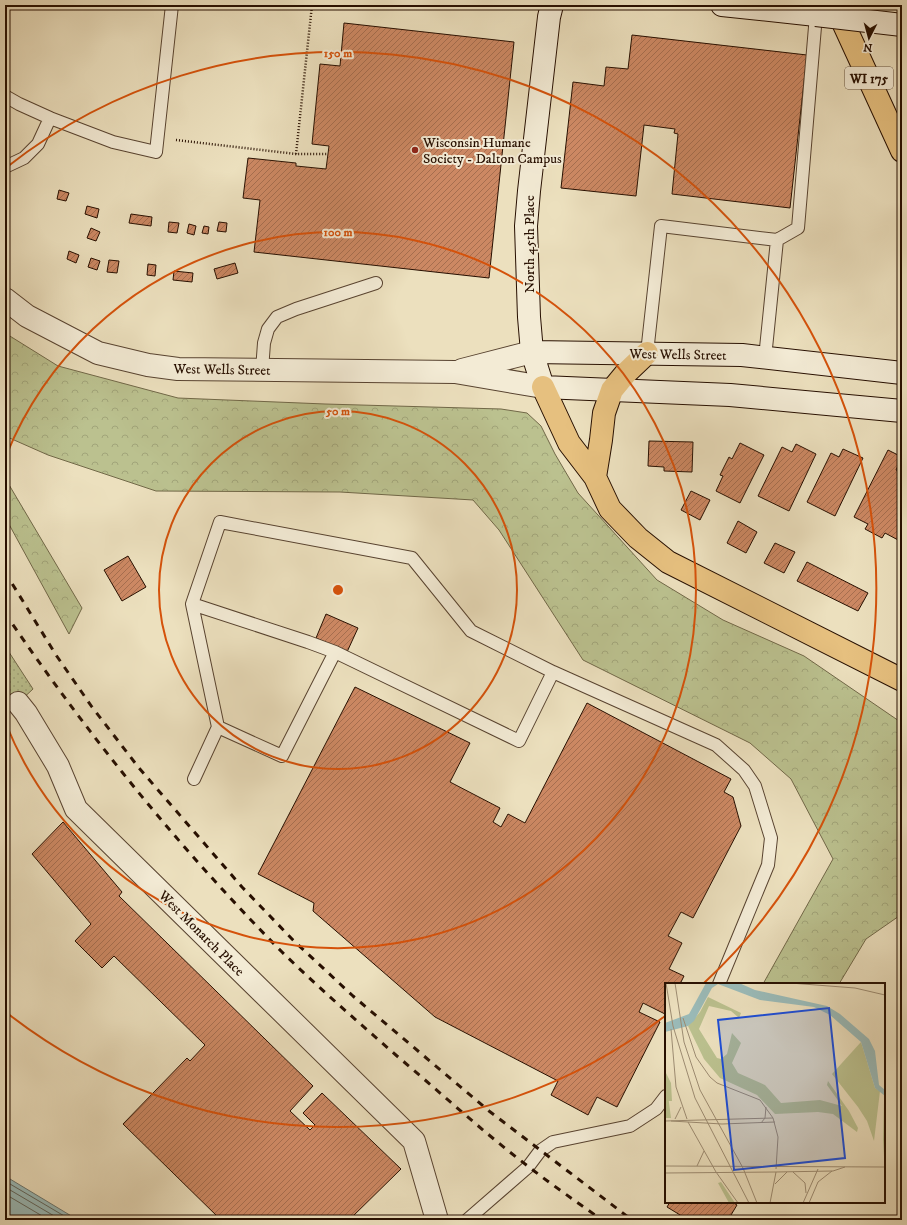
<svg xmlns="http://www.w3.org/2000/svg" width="907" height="1225" viewBox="0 0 907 1225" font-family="'IM FELL DW Pica',serif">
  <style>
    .grass { fill: url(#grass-dots); stroke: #716848 }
    .forest { fill: url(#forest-crowns); stroke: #716848 }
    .water { fill: #9abbb9; stroke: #6c766f }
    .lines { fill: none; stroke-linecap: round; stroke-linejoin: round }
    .shore { stroke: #60655c; stroke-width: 1 }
    .building { fill: url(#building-hatch); stroke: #270f00 }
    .lane-casing { stroke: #584330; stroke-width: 14 }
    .street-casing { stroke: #584330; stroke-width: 24 }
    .secondary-casing { stroke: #270f00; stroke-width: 24 }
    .highway-casing { stroke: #270f00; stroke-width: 24 }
    .path { stroke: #270f00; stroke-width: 2.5; stroke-dasharray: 1 2; stroke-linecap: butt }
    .lane { stroke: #f3ebd5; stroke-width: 12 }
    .street { stroke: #f3ebd5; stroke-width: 22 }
    .secondary { stroke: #f3ebd5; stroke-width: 22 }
    .highway { stroke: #e6c07f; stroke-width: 22 }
    .rail { stroke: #270f00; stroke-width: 3; stroke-dasharray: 7 7; stroke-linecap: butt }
    .secondary-bridge-casing { stroke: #270f00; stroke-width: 24; stroke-linecap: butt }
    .secondary-bridge { stroke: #f3ebd5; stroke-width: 22 }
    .ring { fill: none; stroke: #d5520b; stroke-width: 2 }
    .poi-dot { fill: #8f2418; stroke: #f3ebd5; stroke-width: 1.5 }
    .labels { text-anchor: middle; stroke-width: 4; stroke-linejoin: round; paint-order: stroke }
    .shield { fill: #f3ebd5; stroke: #645140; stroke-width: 1 }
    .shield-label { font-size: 13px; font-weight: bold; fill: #270f00 }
    .poi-label { font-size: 14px; fill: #270f00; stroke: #f3ebd5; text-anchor: start }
    .street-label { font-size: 14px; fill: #270f00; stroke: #f3ebd5 }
    .inset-road { fill: none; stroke: #9d8c72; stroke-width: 1 }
    .view { fill: #1d4ed8; fill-opacity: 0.15; stroke: #1d4ed8; stroke-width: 2 }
    .inset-edge { fill: none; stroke: #270f00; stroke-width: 2 }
    .centre { fill: #d5520b; stroke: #f3ebd5; stroke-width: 2 }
    .ring-label { font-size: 12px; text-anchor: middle; font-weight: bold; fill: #d5520b; stroke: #f3ebd5; stroke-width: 4; stroke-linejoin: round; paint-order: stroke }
  </style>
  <defs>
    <pattern id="grass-dots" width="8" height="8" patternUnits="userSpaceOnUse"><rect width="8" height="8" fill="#bbc18f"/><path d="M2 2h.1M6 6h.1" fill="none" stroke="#a1a57a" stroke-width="1.8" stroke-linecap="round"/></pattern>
    <pattern id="forest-crowns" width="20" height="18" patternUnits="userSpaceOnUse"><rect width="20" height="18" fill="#bbc18f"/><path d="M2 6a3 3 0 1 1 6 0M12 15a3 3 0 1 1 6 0" fill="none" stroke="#a1a57a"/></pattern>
    <pattern id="building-hatch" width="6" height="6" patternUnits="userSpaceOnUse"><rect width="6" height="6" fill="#cc8863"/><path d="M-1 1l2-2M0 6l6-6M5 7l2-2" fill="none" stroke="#a66e4f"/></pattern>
  </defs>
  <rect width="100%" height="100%" fill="#ece0be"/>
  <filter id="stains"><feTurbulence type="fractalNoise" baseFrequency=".005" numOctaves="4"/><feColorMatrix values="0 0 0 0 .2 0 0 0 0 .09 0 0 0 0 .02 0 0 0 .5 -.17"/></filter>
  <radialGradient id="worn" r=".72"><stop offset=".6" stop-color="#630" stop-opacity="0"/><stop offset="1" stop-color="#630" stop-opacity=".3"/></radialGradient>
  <path class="grass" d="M5 646 33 689 5 715Z"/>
  <path class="forest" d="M5 333 58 366 178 398 325 404 501 409 527 413 541 426 555 454 578 493 657 580 723 620 804 656 902 723V914L866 939 839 984H763L833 859 791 779 750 743 583 660 499 530 473 500 340 492 156 491 48 455 5 436Z
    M5 478 82 608 69 634 5 517Z"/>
  <path class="water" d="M5 1176 78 1220H5Z"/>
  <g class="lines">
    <path class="shore" d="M5 1181 71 1220
      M5 1187 61 1220
      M5 1194 49 1220"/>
  </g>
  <path class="building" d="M344 23 514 42 489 278 254 252 260 200 243 198 248 158 296 163V166L326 169 329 146 312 144 320 64 340 66Z
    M632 35 807 55 790 208 672 194 678 134 674 133 675 129 644 125 636 196 561 188 573 82 604 86 606 67 628 69Z
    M59 190 69 193 66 201 57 199Z
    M87 206 99 209 97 218 85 214Z
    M131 214 152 217 151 226 129 223Z
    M169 222 179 223 177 233 168 232Z
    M219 222 227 223 226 232 217 231Z
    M189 224 196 226 194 235 187 233Z
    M204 226 209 227 208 234 202 233Z
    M91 228 100 232 96 241 87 238Z
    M69 251 79 255 76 263 67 259Z
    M91 258 100 261 97 270 88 267Z
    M109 260 119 261 117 273 107 272Z
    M235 263 238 273 217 279 214 269Z
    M148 264 156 265 155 276 147 275Z
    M174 271 193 273 192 282 173 280Z
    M649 441 693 442 692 472 664 471V467L648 466Z
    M740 443 764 455 740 503 716 491 723 476 720 475 729 457 732 459Z
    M796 444 816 454 789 511 758 496 782 447 792 452Z
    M843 449 863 458 835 516 807 502 831 453 839 457Z
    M888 450 902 457 896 470 902 473V537L900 541 885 533 882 538 865 529 868 524 854 517Z
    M691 491 710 500 700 520 681 510Z
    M738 521 757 532 746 553 727 543Z
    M775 543 795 552 784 573 764 563Z
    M128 556 146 587 122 601 104 570Z
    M807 562 868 593 858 611 797 581Z
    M326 614 358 628 347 652 316 638Z
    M355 687 470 743 450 782 500 808 493 822 501 827 508 814 525 823 587 703 731 779 724 792 733 797 741 826 693 918 681 912 668 936 682 943 669 969 684 976 680 984H666V1012L665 1014 643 1003 639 1012 660 1022 617 1107 597 1097 588 1115 551 1095 558 1081 435 1017 313 911 314 903 258 874Z
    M63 822 122 892 119 896 313 1086 290 1111 310 1130 315 1125 303 1113 322 1093 401 1169 349 1220H221L123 1124 187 1058 190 1061 205 1045 114 956 102 968 75 941 91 924 32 854Z
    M670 1202H732L737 1205 728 1220H684L685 1218 667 1207Z"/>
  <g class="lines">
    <g class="lane-casing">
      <path id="lane" d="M5 96 19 104 50 118 38 144 24 158 5 167
        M50 118 113 142 156 152 172 5
        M777 240 798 228 816 15
        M647 353 661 226 777 240 765 358
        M262 370 264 343 268 329 277 317 296 309 376 283
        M192 604 218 727 282 756 335 652
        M553 672 519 741 335 652 308 642 192 604 220 522 412 558 471 631 553 672 716 745 744 770 755 786 771 838 768 865 719 984
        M194 779 218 727
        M467 1220 528 1167 540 1151 553 1142 630 1126 656 1109 666 1096"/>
    </g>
    <g class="street-casing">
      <path id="street" d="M5 299 27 316 98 353 148 365 178 369 455 372 543 387
        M462 370 532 352
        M18 703 26 713 58 766 76 809 414 1141 437 1220"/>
    </g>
    <g class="secondary-casing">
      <path id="secondary" d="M552 5 549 17 529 191 526 226 529 317 532 352 543 387 730 395 902 411
        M722 5 816 15
        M532 352 742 355 902 373"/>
    </g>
    <g class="highway-casing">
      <path id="highway" d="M835 5 902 151
        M543 387 569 443 595 477 610 509 638 538 668 562 902 680
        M595 477 601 440 604 413 612 390 626 373 647 353"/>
    </g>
    <path class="path" d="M176 140 296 154H328
      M296 154 312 5"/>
    <use href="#lane" class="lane"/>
    <use href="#street" class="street"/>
    <use href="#secondary" class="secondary"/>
    <use href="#highway" class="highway"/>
    <path class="rail" d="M5 572 56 655 92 707 139 768 242 887 293 940 353 996 489 1111 632 1220
      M5 613C87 734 179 848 282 952 319 988 358 1022 397 1056 441 1093 483 1132 529 1167 552 1185 577 1202 602 1220"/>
    <g class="secondary-bridge-casing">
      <path id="secondary-bridge" d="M816 15 902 25"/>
    </g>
    <use href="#secondary-bridge" class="secondary-bridge"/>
  </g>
  <g class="ring">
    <circle cx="338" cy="590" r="179"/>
    <path d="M6 456A358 358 0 1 1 6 724"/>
    <path d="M665 1016A537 537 0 0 1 7 1013M7 167A537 537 0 0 1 704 983"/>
  </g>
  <circle class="poi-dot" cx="415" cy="150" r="4"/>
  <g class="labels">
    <rect class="shield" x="845" y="67" width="48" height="22" rx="3"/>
    <g class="shield-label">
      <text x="869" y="83">WI 175</text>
    </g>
    <g class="poi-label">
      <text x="423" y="147">Wisconsin Humane<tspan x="423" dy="16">Society - Dalton Campus</tspan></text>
    </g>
    <g class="street-label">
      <text transform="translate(529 244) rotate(-90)" y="5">North 45th Place</text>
      <text transform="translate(678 354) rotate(1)" y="5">West Wells Street</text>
      <text transform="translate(222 369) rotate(1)" y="5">West Wells Street</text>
      <text transform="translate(202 933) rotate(45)" y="5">West Monarch Place</text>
    </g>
  </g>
  <g transform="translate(665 983)">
    <rect width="220" height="220" fill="#ece0be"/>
    <path d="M196 59 210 105 215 108 209 158 202 138 193 124 167 91Z" fill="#bbc18f"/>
    <path d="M43 14 76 30 74 35 66 28 44 23 34 46 52 75 56 76 62 71 67 50 76 60 67 80 73 90 100 102 116 120 155 117 177 123 162 102 163 98 184 128 193 145 192 149 168 131 153 129 110 131 92 112 55 95 39 76 23 43 35 29ZM0 88 6 100 7 118H0ZM56 199 70 220H64L53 200Z" fill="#bbc18f"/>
    <path d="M0 89 6 135H0ZM219 118 220 119V190L218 157Z" fill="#bbc18f"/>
    <path d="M41 0H74L90 7 162 23 175 31 204 56 210 68 214 102 220 107V119V113L210 105 196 59 165 32 149 24 95 17 53 1 47 5 29 38 23 43 0 49V40L24 31Z" fill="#9abbb9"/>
    <path class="inset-road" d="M1 0 8 43 30 115 84 220M10 0 19 59 35 107 78 185 92 220M125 0 190 5 220 12M18 35 31 74 45 94 52 100 95 117 108 135M6 46 11 104 22 136M10 136 16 124M0 138 108 135 113 154 111 186M6 138 57 141 110 139M23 139 51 189M96 140 100 135 101 124M0 183 220 184M32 183 39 168M51 189 73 220M128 189 140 200 141 210M0 190 111 189 168 188 180 184M110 201 122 189M105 220 111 189M138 220 153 186M144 220 153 199 167 188"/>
    <path class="view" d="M164 25 180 175 69 187 53 37Z"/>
    <rect width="220" height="220" class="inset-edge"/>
  </g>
  <circle cx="338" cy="590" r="6" class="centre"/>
  <g class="ring-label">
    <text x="338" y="57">150 m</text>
    <text x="338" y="236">100 m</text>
    <text x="338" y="415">50 m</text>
  </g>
  <rect width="907" height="1225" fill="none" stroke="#ece0be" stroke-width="20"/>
  <rect x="6" y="6" width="895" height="1213" fill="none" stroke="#270f00" stroke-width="2"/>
  <rect x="10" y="10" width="887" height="1205" fill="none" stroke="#270f00"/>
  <g transform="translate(869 38) rotate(186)" stroke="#f3ebd5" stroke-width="3" paint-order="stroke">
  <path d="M0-3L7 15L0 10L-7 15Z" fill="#270f00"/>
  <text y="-6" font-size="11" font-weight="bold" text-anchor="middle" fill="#270f00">N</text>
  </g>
  <rect width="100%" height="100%" filter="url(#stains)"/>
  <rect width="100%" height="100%" fill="url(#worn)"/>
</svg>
